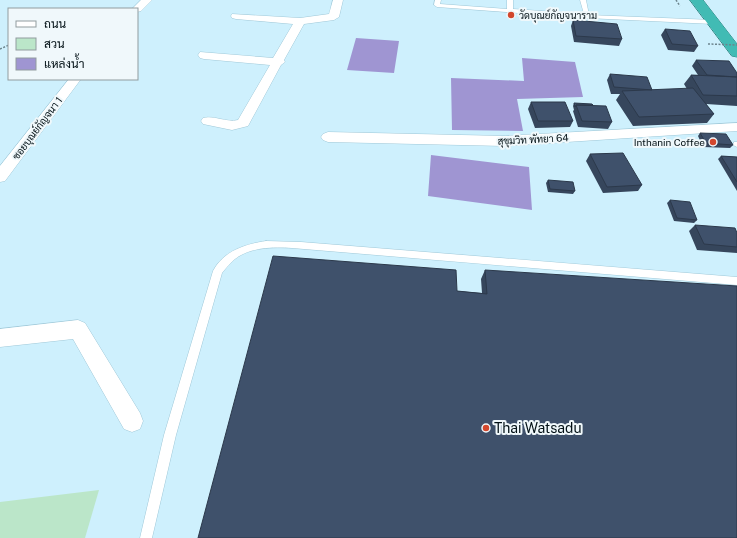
<svg xmlns="http://www.w3.org/2000/svg" width="737" height="538" viewBox="0 0 737 538" font-family="'Public Sans',Sarabun,sans-serif">
  <style>
    .green { fill: #bbe6c9 }
    .water { fill: #9f95d2 }
    .lines { fill: none; stroke-linecap: round; stroke-linejoin: round }
    .lane-casing { stroke: #9fc8d8; stroke-width: 1 }
    .street-casing { stroke: #9fc8d8; stroke-width: 1 }
    .highway-casing { stroke: #2b807d; stroke-width: 1 }
    .path { stroke: #6c848d; stroke-width: 1.5; stroke-dasharray: 2 1.5; stroke-linecap: butt }
    .lane { fill: #fff; fill-rule: evenodd }
    .street { fill: #fff; fill-rule: evenodd }
    .highway { fill: #41bbb4; fill-rule: evenodd }
    .path-bridge { stroke: #6c848d; stroke-width: 1.5; stroke-dasharray: 2 1.5; stroke-linecap: butt }
    .wall { fill: #36465c }
    .building { fill: #3f516b; stroke: #2c394b }
    .poi-dot { fill: #d2472d; stroke: #f0f8fb; stroke-width: 1.5 }
    .labels { text-anchor: middle; stroke-width: 4; stroke-linejoin: round; paint-order: stroke }
    .far-poi-label { font-size: 10px; fill: #031116; stroke: #f0f8fb; text-anchor: start }
    .far-street-label { font-size: 10px; fill: #031116; stroke: #f0f8fb }
    .near-poi-label { font-size: 14px; fill: #031116; stroke: #f0f8fb; text-anchor: start }
  </style>
  <rect width="100%" height="100%" fill="#cef0fd"/>
  <path class="green" d="M99 490 85 538H0V502Z"/>
  <path class="water" d="M356 38 399 41 394 73 347 70Z
    M522 58 575 62 583 97 517 99 523 131 452 130 451 78 524 81Z
    M431 155 529 167 532 210 428 196Z"/>
  <g class="lines">
    <g class="lane-casing">
      <path id="lane" d="M435 0H441L440 4 507 9V0H513V9L584 14 580 0H586L589 15 713 20 716 22 713 24 587 18 437 7 434 5Z
        M734 142H737V147L733 145Z
        M266 241 301 242 737 277V285L292 248C273 247 250 247 235 259 230 263 226 268 222 273L176 435 152 538H140L164 435 213 271C223 251 246 244 266 241Z"/>
    </g>
    <g class="street-casing">
      <path id="street" d="M141 0H152L141 11 137 12V9H132Z
        M333 0H343L339 17 334 20 304 24 284 60 285 62 281 65 248 126 232 130 203 124 201 121 203 118C215 115 226 123 238 120L270 65 204 59 200 58 198 55 200 52 273 58 293 24 236 19 232 18 231 16 232 14 300 18 329 14Z
        M69 79H81L5 181 0 182V166Z
        M737 123V131L505 146 328 142 323 140 321 137 323 134 328 132 505 136Z
        M78 320 85 323 140 413 143 421 140 429 132 432 124 429 73 339 0 347V329Z"/>
    </g>
    <g class="highway-casing">
      <path id="highway" d="M690 0H703L737 44V57L732 56Z"/>
    </g>
    <path class="path" d="M676 0 680 6
      M0 49 9 45"/>
    <use href="#lane" class="lane"/>
    <use href="#street" class="street"/>
    <use href="#highway" class="highway"/>
    <path class="path-bridge" d="M708 44 737 45"/>
  </g>
  <path class="wall" d="M573 20 622 39 619 46 574 42 571 26Z
    M665 29 698 46 694 52 668 50 661 35Z
    M696 60 737 73V106L706 104 714 114 707 123 633 126 616 100 620 94H611L607 80 610 74 652 90 687 89 684 84 691 75H698L692 66Z
    M531 102 573 121 570 127 535 128 528 109Z
    M574 103 593 105 612 122 608 129 578 127 573 111 574 110 573 106Z
    M700 133 733 145 730 148 703 147 698 136Z
    M590 154 642 185 638 191 603 193 586 161Z
    M721 156 737 157V191L718 159Z
    M548 180 575 191 573 194 548 192 546 183Z
    M670 200 697 220 694 223 674 221 667 203Z
    M695 225 737 233V253L697 250 689 231Z
    M485 270 737 538 457 291 482 293 481 279Z"/>
  <path class="building" d="M573 20 617 24 622 39 576 36Z
    M665 29 690 31 698 46 672 44Z
    M696 60 729 61 737 73V77L707 75Z
    M610 74 647 77 652 90 614 87Z
    M691 75 737 77V96L703 95Z
    M693 88 714 114 639 117 622 91Z
    M531 102H565L573 121H538Z
    M574 103 592 104 593 105H576L575 107Z
    M576 105 606 106 612 122 582 121Z
    M700 133 726 134 733 145 706 143Z
    M623 153 642 185 607 187 590 154Z
    M721 156 737 157V182Z
    M548 180 573 182 575 191 550 189Z
    M670 200 690 202 697 220 677 218Z
    M695 225 735 228 737 233V247L704 244Z
    M273 256 456 270 457 291 487 294 485 270 737 286V538H198Z"/>
  <g class="poi-dot">
    <circle cx="511" cy="15" r="4"/>
    <circle cx="713" cy="142" r="4"/>
    <circle cx="486" cy="428" r="4"/>
  </g>
  <g class="labels">
    <g class="far-poi-label">
      <text x="519" y="19">วัดบุณย์กัญจนาราม</text>
      <text x="705" y="146" text-anchor="end">Inthanin Coffee</text>
    </g>
    <g class="far-street-label">
      <text transform="translate(37 128) rotate(-53)" y="4">ซอยบุณย์กัญจนา 1</text>
      <text transform="translate(533 139) rotate(-3)" y="4">สุขุมวิท พัทยา 64</text>
    </g>
    <g class="near-poi-label">
      <text x="494" y="433">Thai Watsadu</text>
    </g>
  </g>
  <rect x="8" y="8" width="130" height="72" fill="#f0f8fb" stroke="#919c9f"/>
  <rect x="16" y="21" width="20" height="6" fill="#ffffff" stroke="#919c9f"/>
  <text x="44" y="28" font-size="12" fill="#031116">ถนน</text>
  <rect x="16" y="38" width="20" height="12" fill="#bbe6c9" stroke="#919c9f"/>
  <text x="44" y="48" font-size="12" fill="#031116">สวน</text>
  <rect x="16" y="58" width="20" height="12" fill="#9f95d2" stroke="#919c9f"/>
  <text x="44" y="68" font-size="12" fill="#031116">แหล่งน้ำ</text>
</svg>
